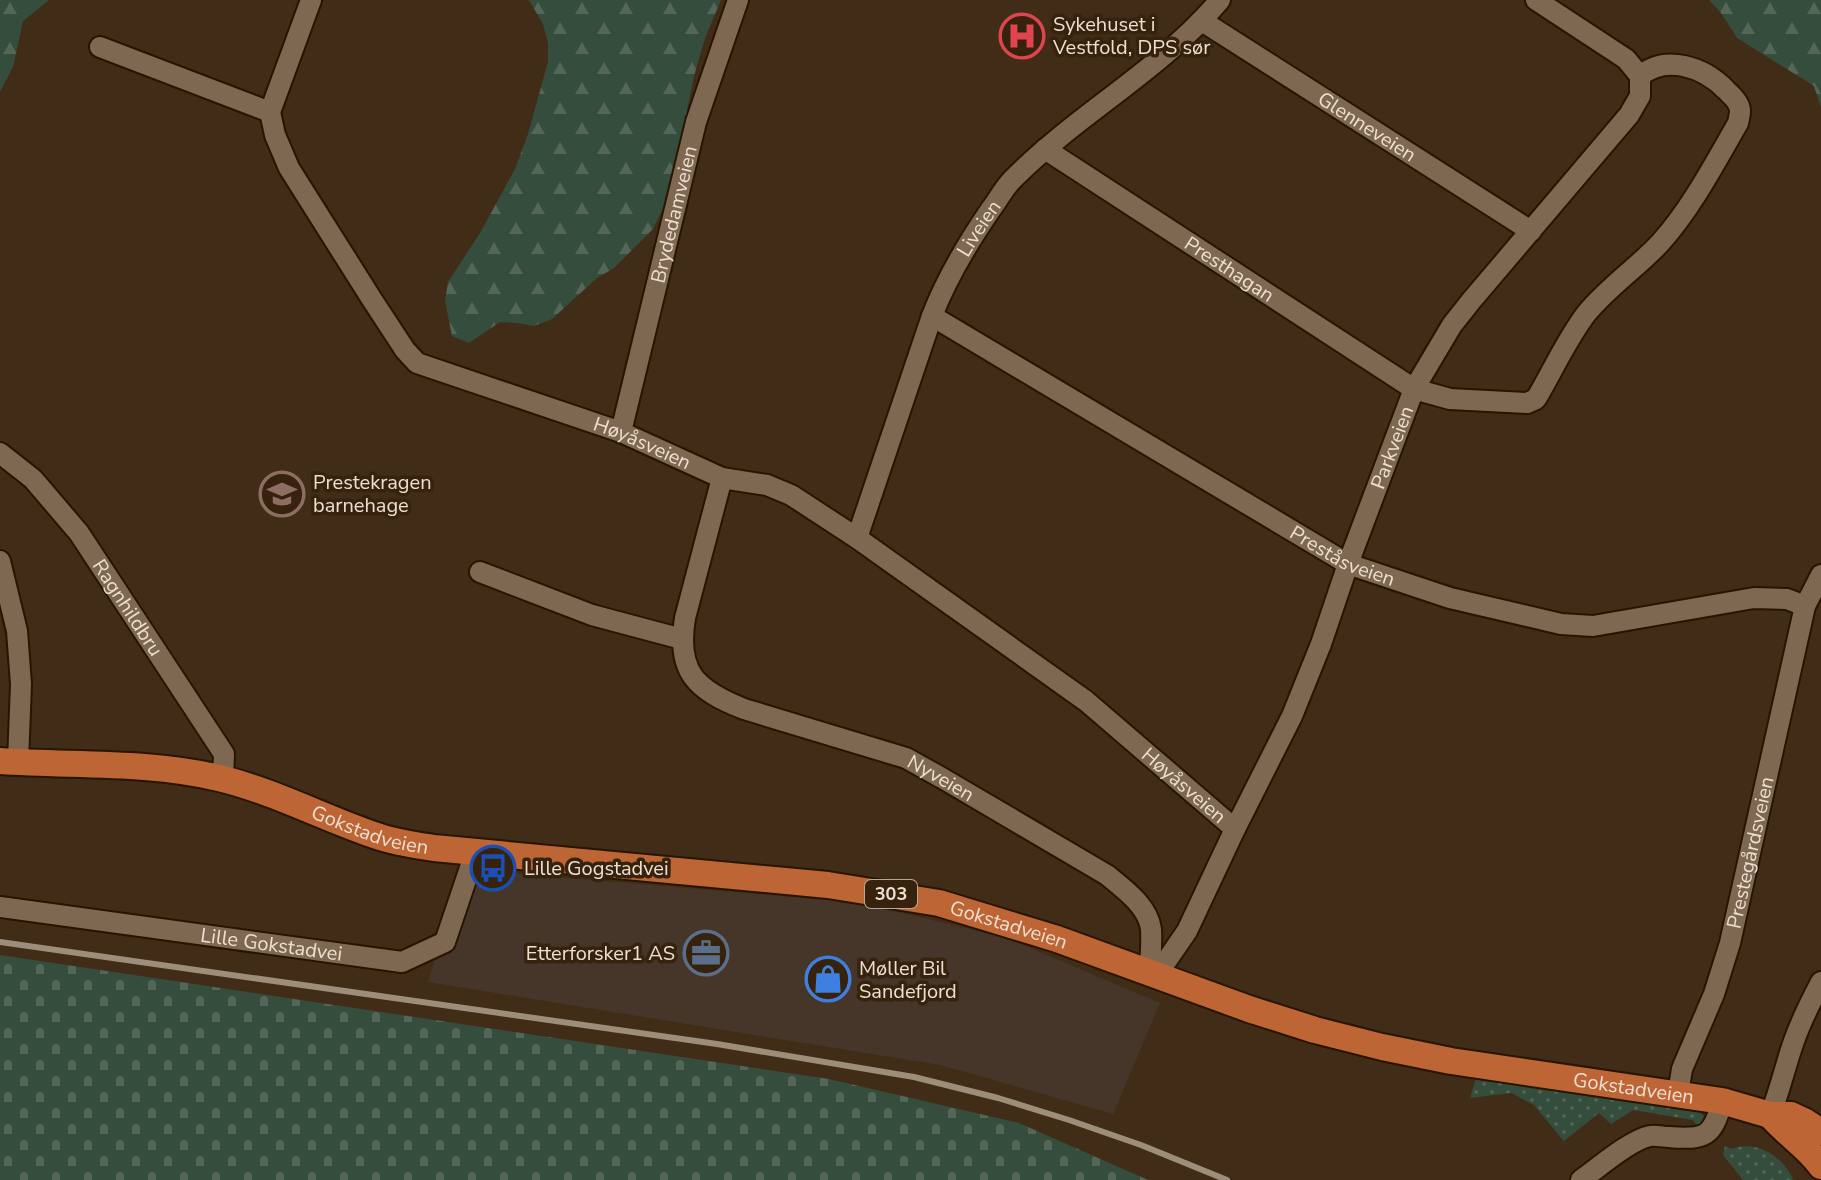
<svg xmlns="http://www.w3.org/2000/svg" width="1821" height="1180" viewBox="0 0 1821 1180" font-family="'Nunito Sans',sans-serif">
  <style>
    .commercial { fill: #453629 }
    .grass { fill: url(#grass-dots) }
    .forest { fill: url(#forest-firs) }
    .cemetery { fill: url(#cemetery-stones) }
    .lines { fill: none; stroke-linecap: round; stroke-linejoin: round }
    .minor-casing { stroke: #271501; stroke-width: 24 }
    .major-casing { stroke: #271501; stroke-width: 30 }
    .minor { stroke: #7f6851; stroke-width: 20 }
    .major { stroke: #bd6535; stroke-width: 26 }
    .rail { stroke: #9d8d7b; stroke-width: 6 }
    .labels { text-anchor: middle; stroke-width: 7; stroke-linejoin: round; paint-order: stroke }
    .shield { fill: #37230d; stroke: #b6a798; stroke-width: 2 }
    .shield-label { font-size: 18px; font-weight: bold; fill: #ede0d3 }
    .poi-label { font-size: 20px; fill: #ede0d3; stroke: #37230d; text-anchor: start }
    .street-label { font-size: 20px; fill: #ede0d3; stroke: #37230d }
  </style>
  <defs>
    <pattern id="grass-dots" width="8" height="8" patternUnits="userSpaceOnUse" patternTransform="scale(2)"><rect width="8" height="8" fill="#354d3c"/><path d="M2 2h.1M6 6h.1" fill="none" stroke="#536657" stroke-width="1.8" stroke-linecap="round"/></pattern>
    <pattern id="forest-firs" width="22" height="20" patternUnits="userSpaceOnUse" patternTransform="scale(2)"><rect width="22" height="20" fill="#354d3c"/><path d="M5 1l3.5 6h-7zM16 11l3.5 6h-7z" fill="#536657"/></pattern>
    <pattern id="cemetery-stones" width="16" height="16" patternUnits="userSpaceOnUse" patternTransform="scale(2)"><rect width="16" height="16" fill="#354d3c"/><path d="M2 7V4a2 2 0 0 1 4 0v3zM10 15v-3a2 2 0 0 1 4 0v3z" fill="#536657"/></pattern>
  </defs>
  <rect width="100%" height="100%" fill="#412d17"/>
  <path class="commercial" d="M460 869 855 902 1004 937 1160 1003 1113 1114 940 1065 428 982Z"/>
  <path class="grass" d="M1476 1078 1697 1110 1704 1116 1699 1128 1693 1120 1633 1110 1611 1124 1599 1113 1564 1141 1534 1105 1511 1093 1470 1098Z
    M1725 1146 1732 1149C1755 1139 1785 1157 1793 1180H1743L1723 1155Z"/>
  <path class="forest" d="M0 0H49L23 21 13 67 0 92Z
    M529 0H721L705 38 694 76 670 194 653 229 614 268 597 278 552 319 534 326 517 323 500 322 469 343 452 336 445 301 448 282 480 233 515 169 528 134 548 62V43L543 24Z
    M1709 0H1821V107L1814 86 1737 38 1721 13Z"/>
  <path class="cemetery" d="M0 955 829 1079 1019 1123 1148 1180H0Z"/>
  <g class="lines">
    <g class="minor-casing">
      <g id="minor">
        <path id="s1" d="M1202 21 1531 231"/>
        <path d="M100 47 270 112"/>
        <path id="s2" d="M270 112 275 135 289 168 371 298 405 350 417 363 621 432 722 478 767 485 791 495 857 538 1086 701 1235 829"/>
        <path d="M270 112 311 0"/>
        <path id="s3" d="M1045 149 1414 389 1450 399 1527 403 1536 399C1552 372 1567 339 1586 314 1608 287 1638 267 1661 242 1692 207 1715 163 1738 123 1739 117 1742 110 1738 104 1736 99 1730 94 1726 90 1704 67 1666 54 1640 76"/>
        <path id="s4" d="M932 316 1348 564 1450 598 1561 624 1593 626 1754 598 1787 599 1805 606"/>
        <path id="s5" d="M621 432 696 122 738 0"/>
        <path id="s6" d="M0 453 33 479 79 533 224 754 223 779"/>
        <path id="s7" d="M722 478 685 618C676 672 696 690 744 709L906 758 942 778 1107 875C1124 889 1148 906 1151 929 1152 944 1150 960 1150 975"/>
        <path id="s8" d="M857 538 932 316C947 277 967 244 991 209 998 200 1004 188 1012 180 1077 114 1160 71 1220 0"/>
        <path d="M0 561 17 631 21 684 18 762"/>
        <path d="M480 572 592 615 682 639"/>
        <path id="s9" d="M0 907 402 962 445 942 475 853"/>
        <path id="s10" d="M1150 975 1165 963 1187 931 1235 829 1292 716 1321 644 1348 564 1414 389 1452 325 1471 301 1629 115 1640 96V76L1626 59 1536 0"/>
        <path id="s11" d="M1678 1093 1682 1069 1714 994 1730 943 1805 606 1821 575"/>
        <path d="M1770 1115C1780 1091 1785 1066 1794 1041 1801 1021 1811 1001 1821 982"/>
        <path d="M1581 1180C1598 1168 1630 1140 1650 1136 1656 1135 1663 1137 1669 1137 1705 1140 1713 1137 1722 1101"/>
      </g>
    </g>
    <g class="major-casing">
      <g id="major">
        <path id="s12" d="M0 761C73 766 148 761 219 778 273 791 322 817 374 835 393 842 414 845 434 848L828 885 939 903 1057 939 1249 1009 1315 1030 1382 1047 1451 1061 1722 1101 1770 1115H1791L1804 1121 1821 1132"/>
        <path d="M1770 1115C1786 1134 1807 1146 1821 1166"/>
      </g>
    </g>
    <use href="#minor" class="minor"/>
    <use href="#major" class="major"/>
    <path class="rail" d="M0 942 717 1044 914 1077 998 1098 1069 1120 1141 1145 1227 1180"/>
  </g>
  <defs>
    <g id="hospital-ring" transform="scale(2.3)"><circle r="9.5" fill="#37230d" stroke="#e0444e" stroke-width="1.5"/><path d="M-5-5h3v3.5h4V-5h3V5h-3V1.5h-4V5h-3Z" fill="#e0444e"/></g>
    <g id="school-ring" transform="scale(2.3)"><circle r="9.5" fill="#37230d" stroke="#8d6e63" stroke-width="1.5"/><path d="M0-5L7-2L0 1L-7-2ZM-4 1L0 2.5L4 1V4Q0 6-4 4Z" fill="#8d6e63"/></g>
    <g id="bus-ring" transform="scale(2.3)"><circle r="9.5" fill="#37230d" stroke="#1a4fb4" stroke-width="1.5"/><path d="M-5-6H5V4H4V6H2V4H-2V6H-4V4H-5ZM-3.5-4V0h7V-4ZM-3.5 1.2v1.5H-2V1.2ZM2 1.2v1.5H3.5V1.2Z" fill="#1a4fb4"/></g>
    <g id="office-ring" transform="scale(2.3)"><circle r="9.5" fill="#37230d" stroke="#5c6f8a" stroke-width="1.5"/><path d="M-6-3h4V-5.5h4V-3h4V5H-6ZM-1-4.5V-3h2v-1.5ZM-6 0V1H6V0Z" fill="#5c6f8a"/></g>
    <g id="shop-ring" transform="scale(2.3)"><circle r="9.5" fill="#37230d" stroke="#3f7fe0" stroke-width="1.5"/><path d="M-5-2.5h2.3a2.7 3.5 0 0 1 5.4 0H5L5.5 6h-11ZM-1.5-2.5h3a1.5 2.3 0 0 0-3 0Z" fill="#3f7fe0"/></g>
  </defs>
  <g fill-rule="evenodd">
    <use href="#hospital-ring" x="1022" y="36"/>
    <use href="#school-ring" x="282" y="494"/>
    <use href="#bus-ring" x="493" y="868"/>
    <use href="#office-ring" x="706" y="953"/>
    <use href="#shop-ring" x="828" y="979"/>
  </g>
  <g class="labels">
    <rect class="shield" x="865" y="880" width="52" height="28" rx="6"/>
    <g class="shield-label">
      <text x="891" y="900">303</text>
    </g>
    <g class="poi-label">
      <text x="1053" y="31">Sykehuset i<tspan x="1053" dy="23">Vestfold, DPS sør</tspan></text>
      <text x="313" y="489">Prestekragen<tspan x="313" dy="23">barnehage</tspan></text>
      <text x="524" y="875">Lille Gogstadvei</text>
      <text x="675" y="960" text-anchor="end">Etterforsker1 AS</text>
      <text x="859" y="975">Møller Bil<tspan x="859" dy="23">Sandefjord</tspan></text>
    </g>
    <g class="street-label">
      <text dy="7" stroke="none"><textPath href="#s1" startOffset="196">Glenneveien</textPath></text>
      <text dy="7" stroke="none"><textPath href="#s5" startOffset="224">Brydedamveien</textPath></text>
      <text dy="7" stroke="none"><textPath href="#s8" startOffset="334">Liveien</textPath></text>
      <text dy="7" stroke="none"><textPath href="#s3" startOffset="220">Presthagan</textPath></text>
      <text dy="7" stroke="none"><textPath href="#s2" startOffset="532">Høyåsveien</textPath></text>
      <text dy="7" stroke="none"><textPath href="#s10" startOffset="584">Parkveien</textPath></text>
      <text dy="7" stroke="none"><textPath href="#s4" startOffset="476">Preståsveien</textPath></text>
      <text dy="7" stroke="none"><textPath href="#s6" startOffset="202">Ragnhildbru</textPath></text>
      <text dy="7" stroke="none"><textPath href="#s7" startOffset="476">Nyveien</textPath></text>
      <text dy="7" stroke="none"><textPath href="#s2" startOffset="1180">Høyåsveien</textPath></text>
      <text dy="7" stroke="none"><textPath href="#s12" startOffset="380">Gokstadveien</textPath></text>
      <text dy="7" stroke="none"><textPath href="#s11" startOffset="252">Prestegårdsveien</textPath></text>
      <text dy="7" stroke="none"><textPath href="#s12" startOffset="1028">Gokstadveien</textPath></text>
      <text dy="7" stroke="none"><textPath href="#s9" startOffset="274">Lille Gokstadvei</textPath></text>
      <text dy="7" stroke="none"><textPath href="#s12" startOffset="1676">Gokstadveien</textPath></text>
    </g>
  </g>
</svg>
